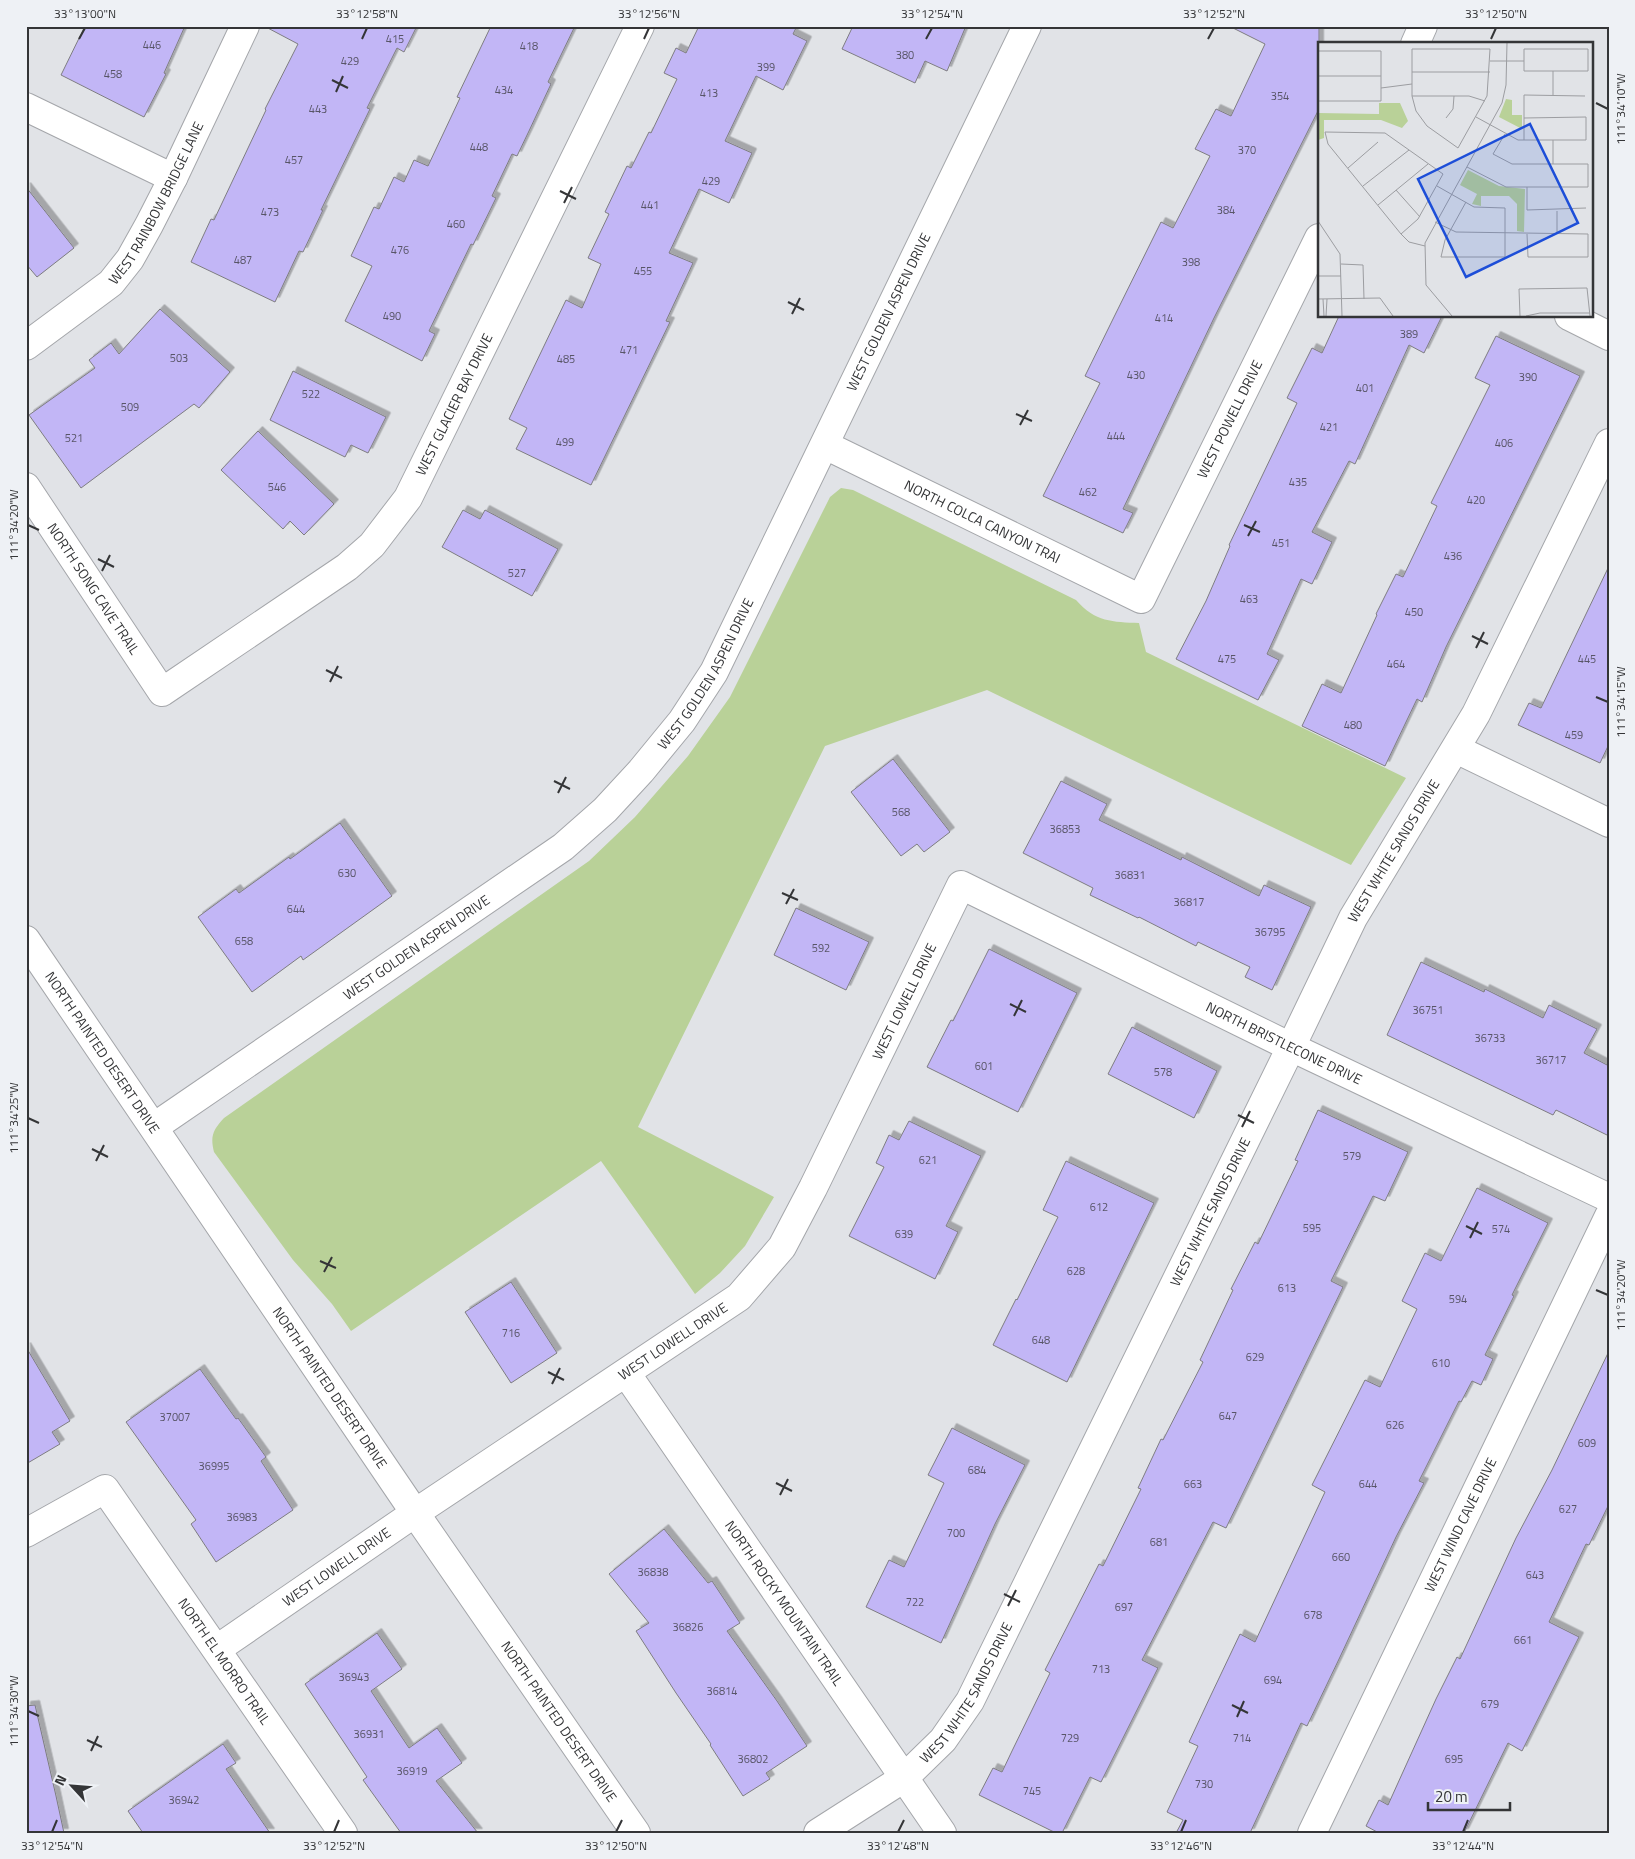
<svg xmlns="http://www.w3.org/2000/svg" width="1635" height="1859" viewBox="0 0 1635 1859" font-family="'Titillium Web',sans-serif">
  <style>
    .green { fill: #b9d198 }
    .building { fill: #c2b6f6; stroke: #7e7d81; filter: url(#shadow) }
    .lines { fill: none; stroke-linecap: round; stroke-linejoin: round }
    .minor-casing { stroke: #a4a6aa; stroke-width: 30 }
    .minor { stroke: #fff; stroke-width: 28 }
    .ticks { fill: none; stroke: #343537; stroke-width: 2 }
    .labels { text-anchor: middle; stroke-width: 4; stroke-linejoin: round; paint-order: stroke }
    .number-label { font-size: 11px; fill: #585567 }
    .street-label { font-size: 14px; fill: #343537; stroke: #eef1f5 }
    .inset-road { fill: none; stroke: #9c9da1; stroke-width: 1 }
    .view { fill: #1d4ed8; fill-opacity: 0.15; stroke: #1d4ed8; stroke-width: 2.5 }
    .inset-edge { fill: none; stroke: #343537; stroke-width: 2.5 }
    .neatline { fill: none; stroke: #343537; stroke-width: 2 }
    .ticks-label { font-size: 12px; text-anchor: middle; fill: #343537 }
  </style>
  <defs>
    <filter id="shadow"><feDropShadow dx="4.5" dy="-4.5" stdDeviation="0" flood-color="#0004"/></filter>
  </defs>
  <rect width="100%" height="100%" fill="#e1e3e7"/>
  <path class="green" d="M841 488 853 490 1076 600C1095 622 1113 622 1139 623L1146 652 1406 778 1351 865 987 690 825 746 638 1127 774 1197 745 1246 720 1273 695 1294 601 1161 351 1331 332 1304 293 1260 214 1152C210 1136 213 1130 224 1118L589 861 635 817 688 756 730 697 830 497Z"/>
  <path class="building" d="M85 26H185L164 73 166 74 144 117 61 75Z
    M264 26H417L404 52 397 48 367 108 370 109 321 210H323L303 252 299 251 275 302 191 262 211 219 214 220 266 110 265 109 298 44Z
    M491 26H575L548 82 551 84 529 131 517 156 512 154 492 196 496 198 473 245 471 244 429 331 435 334 422 361 345 321 372 266 351 256 374 207 379 209 394 177 404 182 414 160 428 166 460 98 457 97Z
    M699 26H797L793 34 807 41 783 90 756 76 725 141 752 153 729 203 699 189 669 253 693 263 666 321 670 322 591 485 516 449 527 428 509 419 566 300 582 308 601 264 588 258 609 214 605 212 627 166 631 168 649 132 651 133 677 79 664 73 676 48 686 53Z
    M853 26H966L947 71 925 61 915 83 842 49Z
    M1229 26H1319V109L1214 318 1123 509 1133 513 1123 533 1043 496 1100 383 1085 376 1113 319 1161 222 1173 228 1210 156 1195 149 1216 109 1231 116 1265 44Z
    M26 187 74 248 37 277 26 264Z
    M160 309 230 372 199 408 194 404 81 488 29 415 95 368 89 360 111 343 119 354Z
    M1339 316H1442L1424 353 1409 345 1355 464 1349 461 1312 532 1332 542 1312 584 1301 579 1267 654 1279 660 1258 700 1176 659 1206 601 1230 546 1229 545 1297 403 1287 398 1312 348 1322 353Z
    M1496 336 1580 376 1446 647 1422 702 1417 699 1385 766 1302 726 1322 684 1341 693 1377 615 1376 614 1396 574 1403 577 1437 506 1431 503 1490 385 1475 378Z
    M293 371 386 417 368 453 351 445 345 457 270 420Z
    M258 431 334 504 304 535 290 521 283 529 221 470Z
    M463 510 480 519 485 510 558 549 532 596 442 547Z
    M1609 566V744L1600 763 1518 725 1529 703 1541 708Z
    M893 759 950 832 924 852 917 844 901 856 851 792Z
    M1061 781 1107 804 1099 820 1181 860 1182 857 1259 896 1264 885 1311 907 1272 990 1245 977 1250 967 1198 942 1196 946 1139 917 1138 918 1090 895 1093 888 1023 853Z
    M340 823 392 896 303 960 301 956 252 992 198 917 236 889 239 893 289 857 290 859Z
    M796 908 869 942 846 990 774 955Z
    M989 949 1077 993 1018 1112 927 1067 951 1020 953 1021Z
    M1421 962 1484 992 1485 989 1543 1018 1549 1005 1597 1029 1584 1053 1609 1066V1136L1556 1110 1553 1115 1387 1035Z
    M1132 1027 1217 1071 1194 1118 1108 1074Z
    M1318 1110 1408 1152 1385 1201 1373 1196 1331 1281 1343 1287 1226 1528 1213 1522 1142 1660 1158 1668 1101 1782 1090 1777 1062 1833H1056L979 1795 993 1768 1002 1772 1012 1751 1050 1673 1045 1670 1099 1564 1103 1566 1141 1489 1138 1488 1161 1439 1163 1440 1203 1362 1200 1360 1233 1290 1231 1289 1255 1242 1258 1244 1298 1161 1295 1160Z
    M909 1121 981 1156 946 1226 958 1232 935 1279 849 1236 884 1167 876 1163 889 1135 899 1140Z
    M1066 1161 1154 1203 1067 1382 993 1345 1016 1299 1017 1300 1058 1217 1043 1210Z
    M1477 1188 1548 1223 1512 1295 1514 1296 1485 1355 1493 1359 1481 1385 1472 1381 1461 1402 1459 1401 1419 1481 1424 1483 1396 1537 1340 1657 1307 1726 1301 1723 1250 1833H1176L1183 1820 1167 1812 1198 1746 1189 1742 1211 1695 1240 1634 1255 1642 1325 1492 1312 1485 1365 1380 1380 1387 1417 1309 1402 1301 1425 1253 1441 1261Z
    M511 1282 557 1353 511 1383 465 1312Z
    M26 1347 70 1421 52 1432 60 1444 26 1464Z
    M1609 1351V1504L1589 1545 1586 1544 1549 1622 1579 1637 1522 1751 1508 1743 1464 1833H1379L1366 1826 1379 1800 1388 1805 1436 1699 1457 1657 1460 1659 1516 1538 1552 1470Z
    M200 1369 236 1419 238 1418 266 1457 261 1461 293 1510 216 1562 191 1524 196 1520 126 1422Z
    M952 1428 1025 1465 995 1524 941 1643 866 1607 889 1560 904 1567 944 1483 928 1475Z
    M664 1529 708 1583 712 1581 740 1623 727 1631 777 1701 807 1746 766 1773 770 1779 743 1796 710 1745 711 1744 676 1693 636 1631 649 1623 609 1574Z
    M377 1633 402 1669 371 1691 409 1748 437 1728 462 1763 436 1781 478 1833H401L363 1780 367 1777 305 1684Z
    M35 1705 56 1796 64 1833H26V1706Z
    M223 1744 236 1763 226 1769 270 1833H143L128 1811Z"/>
  <g class="lines">
    <g class="minor-casing">
      <g id="minor">
        <path d="M1415 44 1423 26"/>
        <path d="M26 107 173 178"/>
        <path d="M1569 316 1609 336"/>
        <path id="s1" d="M26 346 111 283 130 259 149 225 173 178 245 26"/>
        <path id="s2" d="M825 445 1141 599 1319 238"/>
        <path id="s3" d="M26 487 162 692 347 567 372 545 408 498 640 26"/>
        <path d="M1456 749 1609 823"/>
        <path id="s4" d="M26 940 415 1513 636 1833"/>
        <path id="s5" d="M154 1127 563 847 605 810 641 771 682 721 714 672 1027 26"/>
        <path id="s6" d="M626 1373 942 1833"/>
        <path id="s7" d="M26 1533 105 1489 343 1833"/>
        <path id="s8" d="M217 1649 415 1513 739 1297 782 1247 813 1188 961 885 1291 1047 1609 1198"/>
        <path id="s9" d="M818 1833 904 1778 943 1740 970 1701 1291 1047 1353 918 1476 714 1609 443"/>
        <path id="s10" d="M1312 1833 1609 1216"/>
      </g>
    </g>
    <use href="#minor" class="minor"/>
  </g>
  <path class="ticks" d="M79 39 85 28M362 39 367 28M644 39 649 28M926 39 932 28M1208 39 1214 28M1491 39 1496 28M332 80 348 88M336 92 343 76M1596 103 1608 109M560 191 576 199M564 203 572 187M788 302 804 310M792 314 800 298M1016 414 1032 421M1020 425 1028 410M28 525 39 530M1244 525 1260 532M1248 536 1256 521M98 559 114 567M102 571 110 555M1472 636 1488 644M1476 648 1484 632M326 670 342 678M330 682 338 666M1596 697 1608 702M554 781 570 789M558 793 566 777M782 893 798 900M786 904 794 889M1010 1004 1026 1012M1014 1016 1022 1000M1238 1115 1254 1123M28 1118 39 1123M1242 1127 1250 1111M92 1149 108 1157M96 1161 104 1145M1466 1226 1482 1234M1470 1238 1478 1222M320 1261 336 1268M324 1272 332 1257M1596 1290 1608 1295M548 1372 564 1380M552 1384 560 1368M776 1483 792 1491M780 1495 788 1479M1004 1594 1020 1602M1008 1606 1016 1590M1232 1705 1248 1713M28 1711 39 1716M1237 1717 1244 1701M87 1740 102 1747M91 1751 98 1736M52 1832 57 1820M334 1832 339 1820M616 1832 622 1820M898 1832 904 1820M1181 1832 1186 1820M1463 1832 1468 1820"/>
  <g class="labels">
    <g class="number-label">
      <text x="395" y="43">415</text>
      <text x="152" y="49">446</text>
      <text x="529" y="50">418</text>
      <text x="905" y="59">380</text>
      <text x="350" y="65">429</text>
      <text x="766" y="71">399</text>
      <text x="113" y="78">458</text>
      <text x="504" y="94">434</text>
      <text x="709" y="97">413</text>
      <text x="1280" y="100">354</text>
      <text x="318" y="113">443</text>
      <text x="479" y="151">448</text>
      <text x="1247" y="154">370</text>
      <text x="294" y="164">457</text>
      <text x="711" y="185">429</text>
      <text x="650" y="209">441</text>
      <text x="1226" y="214">384</text>
      <text x="270" y="216">473</text>
      <text x="456" y="228">460</text>
      <text x="400" y="254">476</text>
      <text x="243" y="264">487</text>
      <text x="1191" y="266">398</text>
      <text x="643" y="275">455</text>
      <text x="392" y="320">490</text>
      <text x="1164" y="322">414</text>
      <text x="1409" y="338">389</text>
      <text x="629" y="354">471</text>
      <text x="179" y="362">503</text>
      <text x="566" y="363">485</text>
      <text x="1136" y="379">430</text>
      <text x="1528" y="381">390</text>
      <text x="1365" y="392">401</text>
      <text x="311" y="398">522</text>
      <text x="130" y="411">509</text>
      <text x="1329" y="431">421</text>
      <text x="1116" y="440">444</text>
      <text x="74" y="442">521</text>
      <text x="565" y="446">499</text>
      <text x="1504" y="447">406</text>
      <text x="1298" y="486">435</text>
      <text x="277" y="491">546</text>
      <text x="1088" y="496">462</text>
      <text x="1476" y="504">420</text>
      <text x="1281" y="547">451</text>
      <text x="1453" y="560">436</text>
      <text x="517" y="577">527</text>
      <text x="1249" y="603">463</text>
      <text x="1414" y="616">450</text>
      <text x="1227" y="663">475</text>
      <text x="1587" y="663">445</text>
      <text x="1396" y="668">464</text>
      <text x="1353" y="729">480</text>
      <text x="1574" y="739">459</text>
      <text x="901" y="816">568</text>
      <text x="1065" y="833">36853</text>
      <text x="347" y="877">630</text>
      <text x="1130" y="879">36831</text>
      <text x="1189" y="906">36817</text>
      <text x="296" y="913">644</text>
      <text x="1270" y="936">36795</text>
      <text x="244" y="945">658</text>
      <text x="821" y="952">592</text>
      <text x="1428" y="1014">36751</text>
      <text x="1490" y="1042">36733</text>
      <text x="1551" y="1064">36717</text>
      <text x="984" y="1070">601</text>
      <text x="1163" y="1076">578</text>
      <text x="1352" y="1160">579</text>
      <text x="928" y="1164">621</text>
      <text x="1099" y="1211">612</text>
      <text x="1312" y="1232">595</text>
      <text x="1501" y="1233">574</text>
      <text x="904" y="1238">639</text>
      <text x="1076" y="1275">628</text>
      <text x="1287" y="1292">613</text>
      <text x="1458" y="1303">594</text>
      <text x="511" y="1337">716</text>
      <text x="1041" y="1344">648</text>
      <text x="1255" y="1361">629</text>
      <text x="1441" y="1367">610</text>
      <text x="1228" y="1420">647</text>
      <text x="175" y="1421">37007</text>
      <text x="1395" y="1429">626</text>
      <text x="1587" y="1447">609</text>
      <text x="214" y="1470">36995</text>
      <text x="977" y="1474">684</text>
      <text x="1193" y="1488">663</text>
      <text x="1368" y="1488">644</text>
      <text x="1568" y="1513">627</text>
      <text x="242" y="1521">36983</text>
      <text x="956" y="1537">700</text>
      <text x="1159" y="1546">681</text>
      <text x="1341" y="1561">660</text>
      <text x="653" y="1576">36838</text>
      <text x="1535" y="1579">643</text>
      <text x="915" y="1606">722</text>
      <text x="1124" y="1611">697</text>
      <text x="1313" y="1619">678</text>
      <text x="688" y="1631">36826</text>
      <text x="1523" y="1644">661</text>
      <text x="1101" y="1673">713</text>
      <text x="354" y="1681">36943</text>
      <text x="1273" y="1684">694</text>
      <text x="722" y="1695">36814</text>
      <text x="1490" y="1708">679</text>
      <text x="369" y="1738">36931</text>
      <text x="1070" y="1742">729</text>
      <text x="1242" y="1742">714</text>
      <text x="753" y="1763">36802</text>
      <text x="1454" y="1763">695</text>
      <text x="412" y="1775">36919</text>
      <text x="1204" y="1788">730</text>
      <text x="1032" y="1795">745</text>
      <text x="184" y="1804">36942</text>
    </g>
    <g class="street-label">
      <text dy="5" stroke="none"><textPath href="#s1" startOffset="198">WEST RAINBOW BRIDGE LANE</textPath></text>
      <text dy="5" stroke="none"><textPath href="#s5" startOffset="1128">WEST GOLDEN ASPEN DRIVE</textPath></text>
      <text dy="5" stroke="none"><textPath href="#s3" startOffset="666">WEST GLACIER BAY DRIVE</textPath></text>
      <text dy="5" stroke="none"><textPath href="#s2" startOffset="552">WEST POWELL DRIVE</textPath></text>
      <text dy="5" stroke="none"><textPath href="#s2" startOffset="175">NORTH COLCA CANYON TRAI</textPath></text>
      <text dy="5" stroke="none"><textPath href="#s3" startOffset="122">NORTH SONG CAVE TRAIL</textPath></text>
      <text dy="5" stroke="none"><textPath href="#s5" startOffset="722">WEST GOLDEN ASPEN DRIVE</textPath></text>
      <text dy="5" stroke="none"><textPath href="#s9" startOffset="1154">WEST WHITE SANDS DRIVE</textPath></text>
      <text dy="5" stroke="none"><textPath href="#s5" startOffset="318">WEST GOLDEN ASPEN DRIVE</textPath></text>
      <text dy="5" stroke="none"><textPath href="#s8" startOffset="970">WEST LOWELL DRIVE</textPath></text>
      <text dy="5" stroke="none"><textPath href="#s8" startOffset="1459">NORTH BRISTLECONE DRIVE</textPath></text>
      <text dy="5" stroke="none"><textPath href="#s4" startOffset="136">NORTH PAINTED DESERT DRIVE</textPath></text>
      <text dy="5" stroke="none"><textPath href="#s9" startOffset="749">WEST WHITE SANDS DRIVE</textPath></text>
      <text dy="5" stroke="none"><textPath href="#s8" startOffset="550">WEST LOWELL DRIVE</textPath></text>
      <text dy="5" stroke="none"><textPath href="#s4" startOffset="541">NORTH PAINTED DESERT DRIVE</textPath></text>
      <text dy="5" stroke="none"><textPath href="#s10" startOffset="342">WEST WIND CAVE DRIVE</textPath></text>
      <text dy="5" stroke="none"><textPath href="#s8" startOffset="145">WEST LOWELL DRIVE</textPath></text>
      <text dy="5" stroke="none"><textPath href="#s6" startOffset="279">NORTH ROCKY MOUNTAIN TRAIL</textPath></text>
      <text dy="5" stroke="none"><textPath href="#s7" startOffset="300">NORTH EL MORRO TRAIL</textPath></text>
      <text dy="5" stroke="none"><textPath href="#s9" startOffset="209">WEST WHITE SANDS DRIVE</textPath></text>
      <text dy="5" stroke="none"><textPath href="#s4" startOffset="946">NORTH PAINTED DESERT DRIVE</textPath></text>
    </g>
  </g>
  <g transform="translate(1318 42)">
    <rect width="275" height="275" fill="#e1e3e7"/>
    <path d="M188 57 194 58V73H204V87L181 75ZM61 61H82L90 79 84 86 63 78H6V96L0 98V71L61 72ZM150 128 181 144 207 147 206 190 199 189V162L191 154H163V164L154 162 159 152 142 143Z" fill="#b9d198"/>
    <path class="inset-road" d="M94 7H172L169 54 140 106 109 84 98 69 94 54ZM206 7H270V29H206ZM0 9H63V59H0M172 19H206M235 29V53M94 30H172M0 34H63M63 46 94 42M94 54H151L167 59M158 75 200 98H268V75L206 76M128 76 135 67 136 54M206 98V53L267 54M235 98V122M149 125 188 145H270V122H194L175 112 187 92M30 126 60 100M45 144 91 108M119 144 133 152 156 165 187 166V215H123L127 198 148 160M209 145V168L268 166M78 148 102 175M60 163 110 122M239 169V192M0 179 22 212 24 274M117 180 138 190 270 192V215H210L209 192M83 192 100 177 125 132 67 91 7 90 10 102 83 192 91 200 107 204M23 222 45 223 46 257M0 234H23M0 257 62 256 75 274M5 257 6 274M8 274 9 257M134 274 108 243 107 201 184 61 188 43 189 1M202 274 201 247 269 246 272 274M208 274 222 271H272"/>
    <path class="view" d="M212 82 260 181 148 235 100 137Z"/>
    <rect width="275" height="275" class="inset-edge"/>
  </g>
  <rect width="1635" height="1859" fill="none" stroke="#eef1f5" stroke-width="55"/>
  <g transform="translate(72 1786) rotate(296)" stroke="#eef1f5" stroke-width="4" paint-order="stroke">
  <path d="M0-4L9 19L0 12L-9 19Z" fill="#343537"/>
  <text y="-8" font-size="14" font-weight="bold" text-anchor="middle" fill="#343537">N</text>
  </g>
  <path d="M1428 1802v8h82v-8" fill="none" stroke="#343537" stroke-width="2.5"/>
  <text x="1435" y="1802" font-size="15" fill="#343537" stroke="#eef1f5" stroke-width="4" paint-order="stroke">20 m</text>
  <rect x="28" y="28" width="1580" height="1804" class="neatline"/>
  <g class="ticks-label">
    <text x="85" y="18">33°13'00"N</text>
    <text x="367" y="18">33°12'58"N</text>
    <text x="649" y="18">33°12'56"N</text>
    <text x="932" y="18">33°12'54"N</text>
    <text x="1214" y="18">33°12'52"N</text>
    <text x="1496" y="18">33°12'50"N</text>
    <text transform="translate(1621 109) rotate(-90)" y="4">111°34'10"W</text>
    <text transform="translate(14 525) rotate(-90)" y="4">111°34'20"W</text>
    <text transform="translate(1621 702) rotate(-90)" y="4">111°34'15"W</text>
    <text transform="translate(14 1118) rotate(-90)" y="4">111°34'25"W</text>
    <text transform="translate(1621 1295) rotate(-90)" y="4">111°34'20"W</text>
    <text transform="translate(14 1711) rotate(-90)" y="4">111°34'30"W</text>
    <text x="52" y="1850">33°12'54"N</text>
    <text x="334" y="1850">33°12'52"N</text>
    <text x="616" y="1850">33°12'50"N</text>
    <text x="898" y="1850">33°12'48"N</text>
    <text x="1181" y="1850">33°12'46"N</text>
    <text x="1463" y="1850">33°12'44"N</text>
  </g>
</svg>
